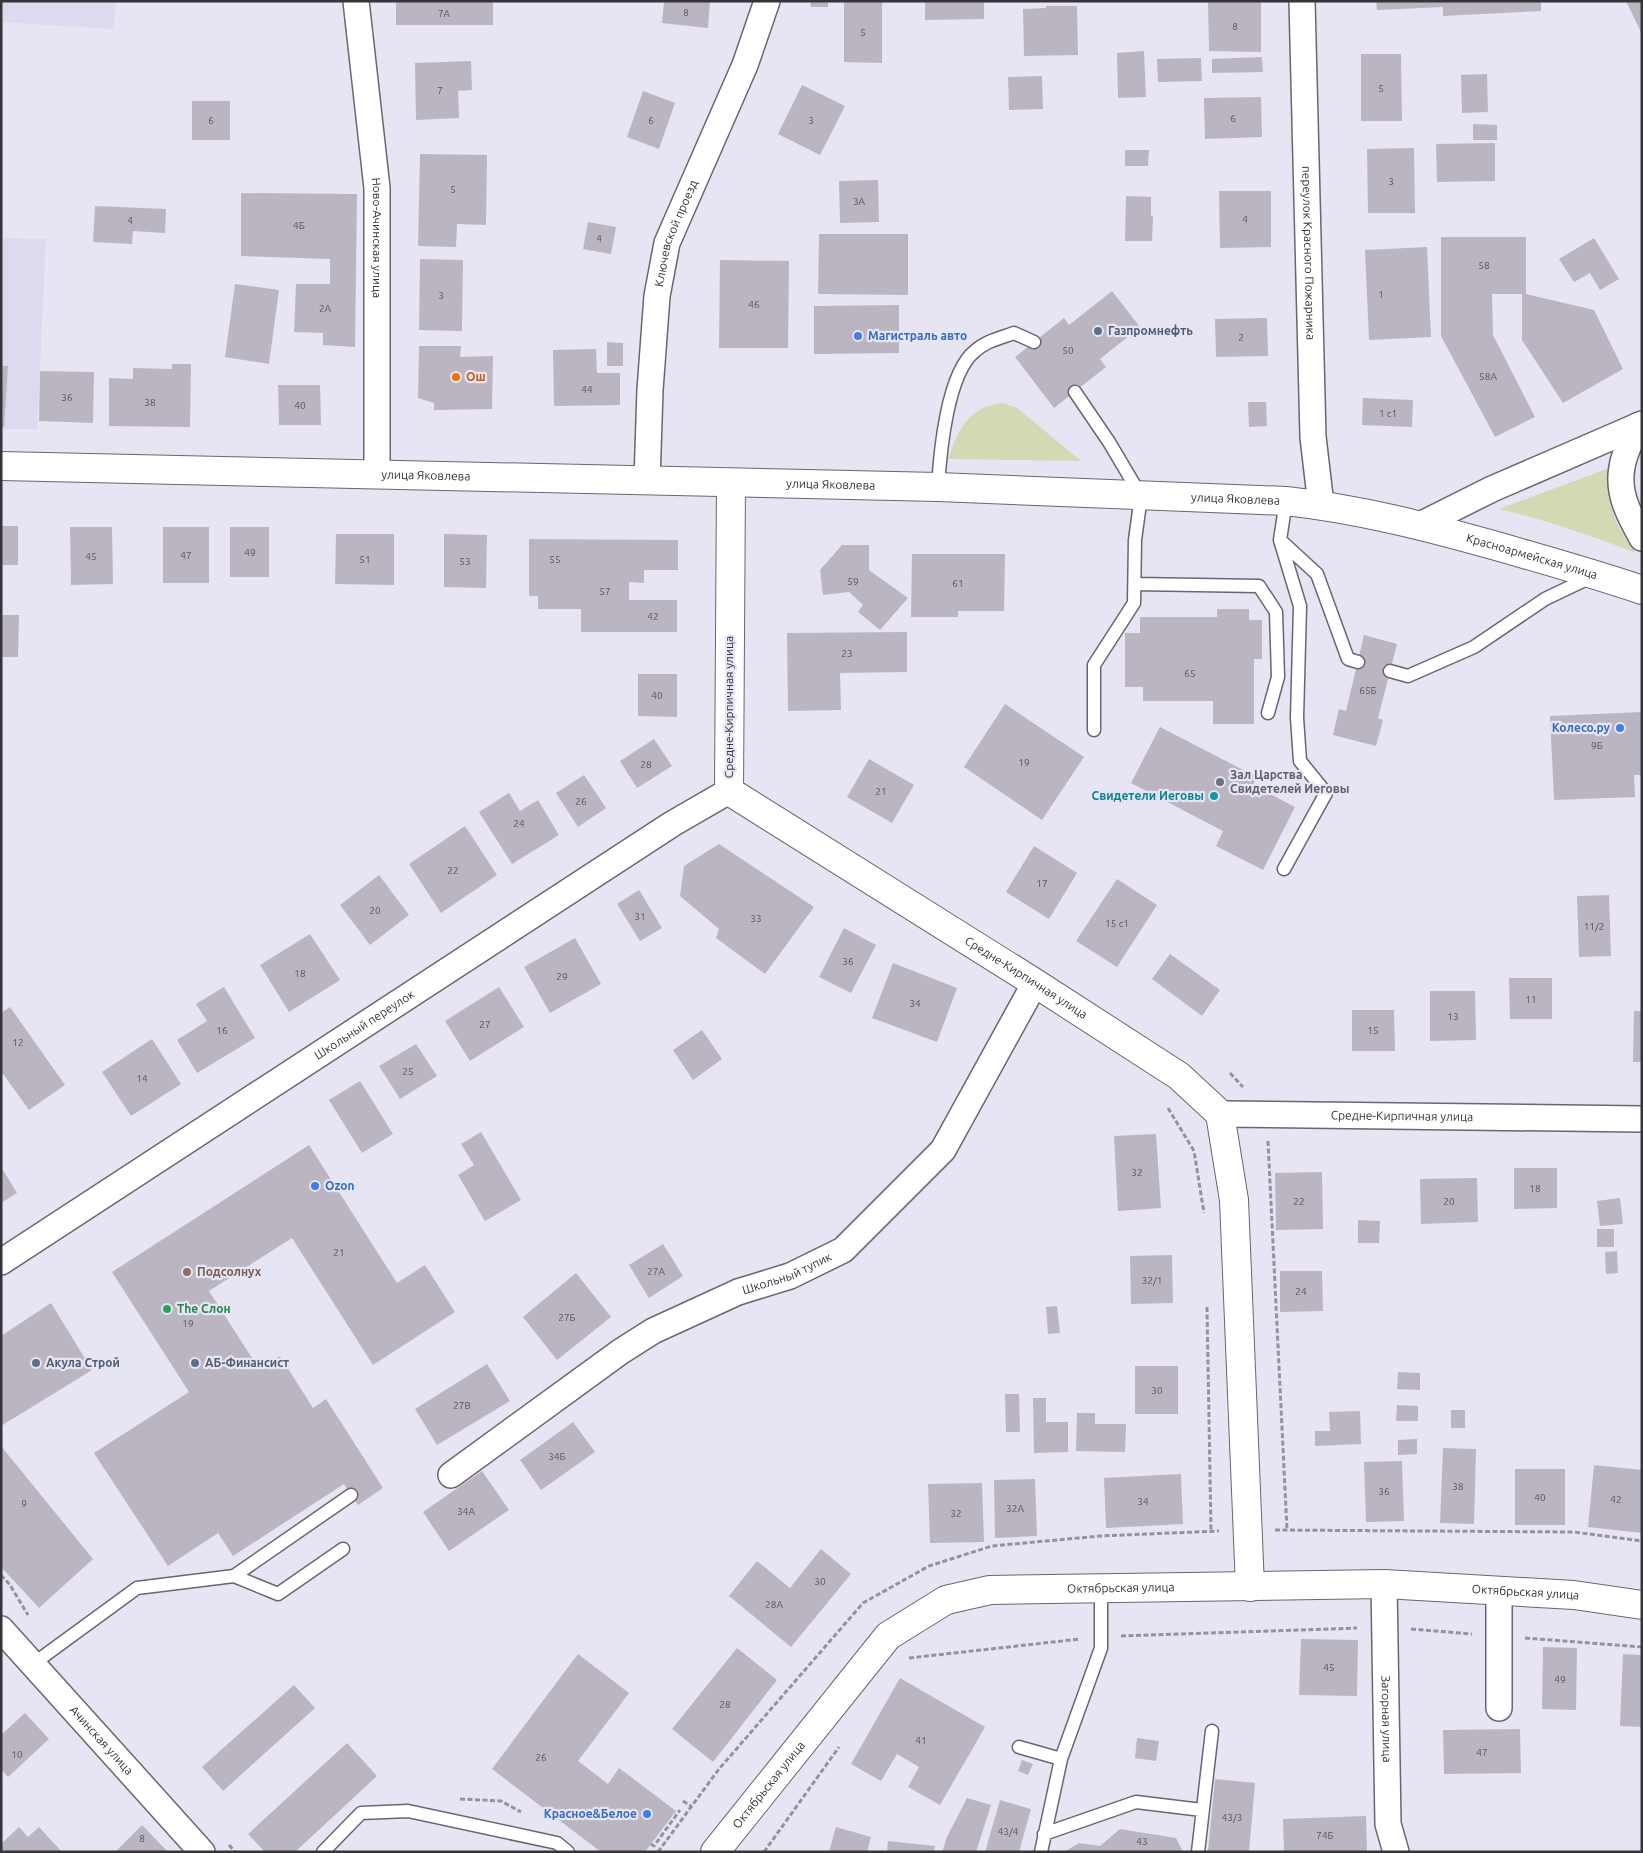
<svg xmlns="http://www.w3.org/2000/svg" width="1643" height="1853" viewBox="0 0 1643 1853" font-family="Ubuntu,sans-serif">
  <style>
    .built { fill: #dddaef }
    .green { fill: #d2d9b3 }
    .building { fill: #bbb5c2 }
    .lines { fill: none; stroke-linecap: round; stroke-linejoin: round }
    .lane-casing { stroke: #686672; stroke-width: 15 }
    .street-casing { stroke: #686672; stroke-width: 28 }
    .secondary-casing { stroke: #686672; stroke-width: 30 }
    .path { stroke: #94939d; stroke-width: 3; stroke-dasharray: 5 2.5; stroke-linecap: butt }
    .lane { stroke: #fff; stroke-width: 12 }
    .street { stroke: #fff; stroke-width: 25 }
    .secondary { stroke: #fff; stroke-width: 28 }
    .service-dot { fill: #5c6f8a; stroke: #e7e5f3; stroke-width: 2 }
    .shop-dot { fill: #3f7fe0; stroke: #e7e5f3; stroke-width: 2 }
    .food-dot { fill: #e8710a; stroke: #e7e5f3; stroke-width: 2 }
    .worship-dot { fill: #6b7280; stroke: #e7e5f3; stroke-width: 2 }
    .culture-dot { fill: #0f9aa8; stroke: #e7e5f3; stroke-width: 2 }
    .education-dot { fill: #8d6e63; stroke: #e7e5f3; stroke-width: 2 }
    .leisure-dot { fill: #2e9e5b; stroke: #e7e5f3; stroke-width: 2 }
    .labels { text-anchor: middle; stroke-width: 4.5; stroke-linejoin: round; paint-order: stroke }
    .number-label { font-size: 10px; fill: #56545b }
    .street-label { font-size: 12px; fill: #343439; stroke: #e7e5f3 }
    .service-label { font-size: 12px; font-weight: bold; fill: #4e5e75; stroke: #e7e5f3; text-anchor: start }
    .shop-label { font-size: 12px; font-weight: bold; fill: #366cbe; stroke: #e7e5f3; text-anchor: start }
    .food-label { font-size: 12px; font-weight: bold; fill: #c56008; stroke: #e7e5f3; text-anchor: start }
    .worship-label { font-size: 12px; font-weight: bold; fill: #5b616d; stroke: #e7e5f3; text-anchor: start }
    .culture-label { font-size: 12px; font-weight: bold; fill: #0d838f; stroke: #e7e5f3; text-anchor: end }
    .education-label { font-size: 12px; font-weight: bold; fill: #785e54; stroke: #e7e5f3; text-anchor: start }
    .leisure-label { font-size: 12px; font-weight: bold; fill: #27864d; stroke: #e7e5f3; text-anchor: start }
  </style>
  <rect width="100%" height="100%" fill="#e7e5f3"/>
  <path class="built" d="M1 1H116L113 29 1 22Z
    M1 238 46 239 37 429H1Z"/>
  <path class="green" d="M1003 403 1017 408 1081 461 948 459C959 429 968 407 1003 403Z
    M1612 467C1607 508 1612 520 1636 553 1591 536 1546 520 1499 509Z"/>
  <path class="building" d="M396 1H493V25H396Z
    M664 1H710L708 28 662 23Z
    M810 1H828V7H811Z
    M844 1H882V63L844 62Z
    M925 1H984V19L925 20Z
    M1208 1H1261V52L1209 51Z
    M1376 1H1541V11L1443 16V7L1377 10Z
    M1626 1H1642V34Z
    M1046 6H1077L1078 55 1024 56 1023 9 1046 8Z
    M1144 51 1146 97 1118 98 1117 53Z
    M1361 54H1401L1402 121H1361Z
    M1262 57 1263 72 1212 73V59Z
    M1201 58 1202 81 1158 82 1157 59Z
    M471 61 472 90 458 91 459 118 416 120 415 63Z
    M1487 74 1488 112 1462 113 1461 75Z
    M1042 76 1043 109 1009 110 1008 77Z
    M802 85 845 106 820 155 778 134Z
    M643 91 675 103 659 149 627 137Z
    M1261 97 1262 137 1205 139 1204 98Z
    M192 101H230V140H192Z
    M1473 124 1497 125V140H1473Z
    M1495 143V181L1437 182 1436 144Z
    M1414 148 1415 213H1368L1367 149Z
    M1125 150H1149L1148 166H1125Z
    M420 154 487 155 486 225 457 224 456 247 418 246Z
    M878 180 879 222 840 223 839 181Z
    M1219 191H1271V247L1220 248Z
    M241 193 357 194 355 347 323 345V333L294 332 296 284H330V259L241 256Z
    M1126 196 1151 197V216H1153L1152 241H1125Z
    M95 206 166 209 165 233 133 231 132 244 93 242Z
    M588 222 616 227 611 254 583 249Z
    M819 234H908V295L818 294Z
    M1441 237H1526V294L1594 310 1623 369 1563 403 1522 340V294H1492L1493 335 1535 417 1495 437 1441 336Z
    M1594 238 1619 279 1600 290 1590 273 1574 282 1559 259Z
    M1427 247 1431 337 1369 340 1365 250Z
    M420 259 463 260 462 331 419 330Z
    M720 260 789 261 788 348H719Z
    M235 284 279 290 269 364 225 357Z
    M1112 291 1140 327 1100 359 1106 367 1054 408 1015 357 1064 318 1069 325Z
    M899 305V353L814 354V306Z
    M1267 318 1268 356 1216 357 1215 319Z
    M607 342 623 343V366H607Z
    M419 346H461L460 357 493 356 492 409 434 410V403L418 398Z
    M596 349 597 373H620V405L554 406 553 350Z
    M172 364H191L190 427 109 426V378L133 379V368L172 369Z
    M1 366H8L4 427H1Z
    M40 371 94 372 93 423 39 421Z
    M278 385H320L321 425H279Z
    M1363 398 1413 400 1412 427 1362 425Z
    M1248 402H1266L1267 426 1249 427Z
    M1 526H18V565H1Z
    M70 527H112L113 584 71 585Z
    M163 527H209V583H163Z
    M230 527H269V577H230Z
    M336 534H394V585L335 584Z
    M444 534 487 535 486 588 444 587Z
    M529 539 678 540V570H644V583L629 582V600H677V632H581V609H538V596H529Z
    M842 545H869V570L908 598 880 630 858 612 863 605 849 592 823 595 820 570Z
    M912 554H1005L1004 611H958V617H911Z
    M1217 609H1249V620H1262V659H1254V724H1213V701H1143V687H1125V633H1140V617H1217Z
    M1 615H19L18 657H1Z
    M907 632V672L840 673 841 710 788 711 787 633Z
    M1364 635 1397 644 1378 718 1383 720 1376 746 1333 735 1339 709 1346 711Z
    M638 674H677V717L638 716Z
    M1005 704 1084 757 1042 820 964 767Z
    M1642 712V775H1634L1635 797 1554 800 1550 716Z
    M1160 727 1257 777 1253 785 1295 807 1263 870 1216 846 1223 831 1131 783Z
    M654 739 672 766 637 788 620 761Z
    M869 759 914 785 892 823 847 797Z
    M584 775 606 808 578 827 556 793Z
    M509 793 520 811 538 800 559 835 512 864 479 812Z
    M465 826 497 875 441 913 409 864Z
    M719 844 814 907 765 974 716 938 719 929 680 896 684 866Z
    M1034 846 1077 873 1049 919 1006 892Z
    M379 875 409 915 370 945 340 905Z
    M1117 879 1157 905 1117 967 1076 941Z
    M639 890 662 928 640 941 617 904Z
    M1609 895 1611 956 1579 957 1577 896Z
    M844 928 876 945 851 993 819 977Z
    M310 934 340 980 289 1012 260 965Z
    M575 938 601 984 550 1013 524 967Z
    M1170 954 1220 990 1202 1016 1152 979Z
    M893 963 957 988 937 1042 872 1018Z
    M1509 978H1552V1019H1510Z
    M224 987 255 1038 197 1073 177 1040 207 1021 196 1004Z
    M499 987 524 1027 470 1061 445 1021Z
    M1430 991H1475L1476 1040 1430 1041Z
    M10 1007 65 1085 29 1110 1 1071V1013Z
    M1352 1010H1394L1395 1051H1352Z
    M1634 1011H1642V1062H1633Z
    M702 1030 722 1059 693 1080 673 1050Z
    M152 1039 181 1084 131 1116 102 1072Z
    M416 1044 437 1076 400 1099 379 1066Z
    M360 1081 393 1134 362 1153 329 1100Z
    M481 1132 521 1200 485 1221 458 1175 474 1165 461 1144Z
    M1156 1134 1161 1208 1118 1211 1114 1136Z
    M309 1145 397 1283 425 1265 455 1312 373 1365 292 1238 209 1291 259 1369 280 1356 313 1408 326 1399 383 1488 358 1505 344 1484 233 1556 218 1533 168 1566 94 1453 189 1392 112 1272Z
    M1 1167 17 1193 1 1203Z
    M1514 1168H1557V1208L1514 1209Z
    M1322 1172 1323 1229 1276 1230 1275 1173Z
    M1477 1178 1478 1222 1421 1224 1420 1179Z
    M1620 1198 1623 1224 1600 1226 1597 1201Z
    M1358 1220 1380 1221 1379 1243H1358Z
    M1597 1229H1614V1247H1597Z
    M663 1244 683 1276 649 1298 629 1265Z
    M1617 1251 1618 1273 1606 1274 1605 1252Z
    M1172 1255 1173 1303 1131 1304 1130 1256Z
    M1280 1271H1322L1323 1311 1280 1312Z
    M576 1273 611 1317 557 1360 523 1317Z
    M51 1303 92 1370 1 1426V1336Z
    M1057 1306 1060 1333 1048 1334 1046 1307Z
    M487 1364 510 1401 437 1445 415 1409Z
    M1135 1366H1178V1414H1135Z
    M1398 1372 1420 1373V1390L1397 1389Z
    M1005 1394H1019L1020 1432H1006Z
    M1033 1398H1046V1422H1068V1452L1034 1453Z
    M1397 1405 1418 1406V1421H1396Z
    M1451 1410H1465V1428H1451Z
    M1360 1411 1361 1444 1315 1446V1431H1330L1329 1412Z
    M1077 1413H1095V1424H1126L1125 1452 1076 1451Z
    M573 1422 595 1452 541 1490 520 1460Z
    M1417 1439V1454L1398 1455V1440Z
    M1 1446 93 1559 39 1608 1 1567Z
    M1443 1448 1476 1449 1474 1524 1440 1523Z
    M1402 1461 1404 1521 1366 1522 1364 1462Z
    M1594 1465 1642 1470V1533L1588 1527Z
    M1515 1469H1565V1525H1515Z
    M482 1471 509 1510 449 1551 423 1512Z
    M1181 1474 1183 1524 1106 1528 1104 1478Z
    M1035 1479 1037 1536 995 1538 994 1480Z
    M982 1483 984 1542 930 1543 928 1484Z
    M821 1549 851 1574 791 1647 729 1596 757 1561 790 1588Z
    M1301 1639 1358 1640 1357 1696 1299 1695Z
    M1543 1647 1577 1648 1576 1710 1542 1709Z
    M737 1648 777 1680 713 1762 672 1729Z
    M578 1654 629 1693 578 1761 608 1784 619 1768 676 1811 645 1852H601L492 1769Z
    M1623 1654 1642 1655V1727L1620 1726Z
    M900 1678 985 1727 940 1805 908 1787 919 1767 897 1754 881 1781 851 1764Z
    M294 1685 315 1708 223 1791 202 1767Z
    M25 1713 49 1739 8 1777 1 1769V1735Z
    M1520 1729 1521 1773 1444 1774 1443 1730Z
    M1137 1738 1159 1741 1156 1761 1135 1758Z
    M347 1743 377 1776 295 1852H265L248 1834Z
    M1022 1760 1033 1764 1028 1775 1018 1771Z
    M1215 1779 1255 1783 1249 1852H1208Z
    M967 1798 991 1805 976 1852H942L947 1837Z
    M1000 1800 1031 1809 1019 1852H985Z
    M1366 1816 1367 1852H1284L1283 1819Z
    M142 1825 168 1852H115Z
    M19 1827 28 1837 39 1827 62 1852H1V1844Z
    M836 1827 871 1837 867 1852H829Z
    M1120 1829 1176 1838 1183 1852H1064L1079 1843 1100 1846Z
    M888 1841 935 1846 934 1852H887Z"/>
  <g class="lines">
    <g class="lane-casing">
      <path id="lane" d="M1075 392 1109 442 1141 496 1135 540 1134 603 1094 665V730
        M938 487C940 453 947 373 975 351 986 341 1000 338 1014 333L1034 342
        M1280 540 1317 574 1348 659 1358 662
        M1135 584 1259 586 1276 612 1278 677 1268 713
        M1390 671 1408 676 1474 647 1545 599 1591 577
        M1284 869 1326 793 1300 761 1297 718 1300 606 1280 540 1286 501
        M234 1576 351 1495
        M33 1664 137 1588 234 1576 278 1594 343 1549
        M1019 1747 1061 1759
        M1044 1834 1136 1802 1202 1810
        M323 1852 361 1813 408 1811 557 1843 568 1852
        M1041 1852 1061 1759 1101 1648V1588
        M1198 1852 1212 1731"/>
    </g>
    <g class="street-casing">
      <g id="street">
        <path id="s1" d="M356 1 377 188V475"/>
        <path id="s2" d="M1302 1 1313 437 1321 505"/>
        <path d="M1637 426C1632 439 1624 453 1622 467 1617 493 1629 515 1642 538"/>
        <path id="s3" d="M647 481 650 390 657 296 667 243 745 65 767 1"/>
        <path d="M1420 525 1492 489 1642 424"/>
        <path id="s4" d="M1220 1114 1642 1119"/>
        <path id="s5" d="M1 1262 672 824 729 791"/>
        <path id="s6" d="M451 1475 620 1352 653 1331 738 1292 790 1276 843 1250 943 1150 1035 983"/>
        <path id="s7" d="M1384 1584 1388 1824 1396 1852"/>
        <path id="s8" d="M1 1629 202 1852"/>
        <path d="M1499 1708V1591"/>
      </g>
    </g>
    <g class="secondary-casing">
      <g id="secondary">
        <path id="s9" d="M1 466 938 487 1286 501C1359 509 1429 527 1500 547 1548 561 1595 574 1642 590"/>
        <path id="s10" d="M731 483 729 791 1035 983 1179 1076 1220 1114 1234 1200 1250 1587"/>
        <path id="s11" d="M715 1852 888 1636 946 1600 990 1590 1384 1584 1574 1595 1642 1605"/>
      </g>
    </g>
    <path class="path" d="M1230 1073 1243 1087
      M1168 1108 1194 1151 1204 1213
      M1268 1141 1287 1530
      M1207 1307 1211 1531
      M1275 1530 1574 1532 1642 1541
      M1 1575 10 1585 28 1615
      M1411 1629 1472 1634
      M1121 1636 1357 1628
      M1525 1638 1642 1647
      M909 1658 1080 1639
      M460 1799 501 1801 521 1812
      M683 1801 691 1806
      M651 1844 654 1846 680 1810
      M229 1845 235 1852
      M658 1852 719 1769 863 1603 929 1566 992 1546 1100 1536 1219 1531
      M764 1852 839 1747"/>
    <use href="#lane" class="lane"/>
    <use href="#street" class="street"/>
    <use href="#secondary" class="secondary"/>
  </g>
  <g class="service-dot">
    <circle cx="1098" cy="331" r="5"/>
    <circle cx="36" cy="1363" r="5"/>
    <circle cx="195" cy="1363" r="5"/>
  </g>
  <g class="shop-dot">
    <circle cx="858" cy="336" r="5"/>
    <circle cx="1620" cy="728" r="5"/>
    <circle cx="315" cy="1186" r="5"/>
    <circle cx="647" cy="1814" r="5"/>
  </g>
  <circle class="food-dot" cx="456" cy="377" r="5"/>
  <circle class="worship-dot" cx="1220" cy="782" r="5"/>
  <circle class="culture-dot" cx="1214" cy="796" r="5"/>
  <circle class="education-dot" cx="187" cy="1272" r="5"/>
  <circle class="leisure-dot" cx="167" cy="1309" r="5"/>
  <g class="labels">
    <g class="number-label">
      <text x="686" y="16">8</text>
      <text x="444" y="17">7А</text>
      <text x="1235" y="30">8</text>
      <text x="863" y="36">5</text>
      <text x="1381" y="92">5</text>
      <text x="440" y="94">7</text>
      <text x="1233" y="122">6</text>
      <text x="211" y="124">6</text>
      <text x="651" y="124">6</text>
      <text x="811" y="124">3</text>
      <text x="1391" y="185">3</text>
      <text x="453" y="193">5</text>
      <text x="859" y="205">3А</text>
      <text x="1245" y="223">4</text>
      <text x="130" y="224">4</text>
      <text x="299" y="229">4Б</text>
      <text x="599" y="242">4</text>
      <text x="1484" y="269">58</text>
      <text x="1381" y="298">1</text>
      <text x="441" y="299">3</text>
      <text x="754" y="308">46</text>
      <text x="325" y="312">2А</text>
      <text x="1241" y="341">2</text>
      <text x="1068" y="354">50</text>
      <text x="1488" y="380">58А</text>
      <text x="587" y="393">44</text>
      <text x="67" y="401">36</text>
      <text x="150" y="406">38</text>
      <text x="300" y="409">40</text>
      <text x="1388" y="417">1 с1</text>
      <text x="250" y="556">49</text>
      <text x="186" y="559">47</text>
      <text x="91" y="560">45</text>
      <text x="365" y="563">51</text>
      <text x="555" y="563">55</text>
      <text x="465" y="565">53</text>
      <text x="853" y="585">59</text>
      <text x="958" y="587">61</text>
      <text x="605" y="595">57</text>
      <text x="653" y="620">42</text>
      <text x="847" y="657">23</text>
      <text x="1190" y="677">65</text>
      <text x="1368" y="694">65Б</text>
      <text x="657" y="699">40</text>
      <text x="1597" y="749">9Б</text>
      <text x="1024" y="766">19</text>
      <text x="646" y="768">28</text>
      <text x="881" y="795">21</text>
      <text x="581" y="805">26</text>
      <text x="519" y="827">24</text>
      <text x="453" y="874">22</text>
      <text x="1042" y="887">17</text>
      <text x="375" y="914">20</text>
      <text x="640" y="920">31</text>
      <text x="756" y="922">33</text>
      <text x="1117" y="927">15 с1</text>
      <text x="1594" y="930">11/2</text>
      <text x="848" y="965">36</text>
      <text x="300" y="977">18</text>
      <text x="562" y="980">29</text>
      <text x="1531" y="1003">11</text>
      <text x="915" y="1007">34</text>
      <text x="1453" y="1020">13</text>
      <text x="485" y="1028">27</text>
      <text x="222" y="1034">16</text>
      <text x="1373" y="1034">15</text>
      <text x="18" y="1046">12</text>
      <text x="408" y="1075">25</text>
      <text x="142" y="1082">14</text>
      <text x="1137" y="1176">32</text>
      <text x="1535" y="1192">18</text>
      <text x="1299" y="1205">22</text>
      <text x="1449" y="1205">20</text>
      <text x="339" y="1256">21</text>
      <text x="656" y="1275">27А</text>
      <text x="1152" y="1284">32/1</text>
      <text x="1301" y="1295">24</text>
      <text x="567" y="1321">27Б</text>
      <text x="188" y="1327">19</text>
      <text x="1157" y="1394">30</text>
      <text x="462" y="1409">27В</text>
      <text x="557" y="1460">34Б</text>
      <text x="1458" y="1490">38</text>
      <text x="1384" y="1495">36</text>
      <text x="1540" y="1501">40</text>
      <text x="1616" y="1503">42</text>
      <text x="1143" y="1505">34</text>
      <text x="24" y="1507">9</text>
      <text x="1015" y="1512">32А</text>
      <text x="466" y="1515">34А</text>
      <text x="956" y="1517">32</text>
      <text x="820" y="1585">30</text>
      <text x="774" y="1608">28А</text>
      <text x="1329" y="1671">45</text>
      <text x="1560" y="1683">49</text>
      <text x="725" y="1708">28</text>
      <text x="921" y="1744">41</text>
      <text x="1482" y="1756">47</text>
      <text x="17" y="1758">10</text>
      <text x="541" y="1761">26</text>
      <text x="1232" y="1821">43/3</text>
      <text x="1008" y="1835">43/4</text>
      <text x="1325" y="1839">74Б</text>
      <text x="142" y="1842">8</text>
      <text x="1142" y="1845">43</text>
    </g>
    <g class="street-label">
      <text dy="4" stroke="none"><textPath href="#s3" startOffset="251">Ключевской проезд</textPath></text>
      <text dy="4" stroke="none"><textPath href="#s1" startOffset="238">Ново-Ачинская улица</textPath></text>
      <text dy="4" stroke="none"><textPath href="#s2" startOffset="252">переулок Красного Пожарника</textPath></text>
      <text dy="4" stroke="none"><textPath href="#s9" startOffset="425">улица Яковлева</textPath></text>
      <text dy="4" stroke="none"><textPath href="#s9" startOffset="830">улица Яковлева</textPath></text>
      <text dy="4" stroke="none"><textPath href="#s9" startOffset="1235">улица Яковлева</textPath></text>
      <text dy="4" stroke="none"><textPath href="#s9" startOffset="1538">Красноармейская улица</textPath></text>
      <text transform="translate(729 707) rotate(-90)" y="4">Средне-Кирпичная улица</text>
      <text dy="4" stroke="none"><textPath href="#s10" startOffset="659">Средне-Кирпичная улица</textPath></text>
      <text dy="4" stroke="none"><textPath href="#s5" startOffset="434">Школьный переулок</textPath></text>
      <text dy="4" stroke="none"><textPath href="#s4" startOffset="182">Средне-Кирпичная улица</textPath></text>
      <text dy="4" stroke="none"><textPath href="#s6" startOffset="394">Школьный тупик</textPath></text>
      <text dy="4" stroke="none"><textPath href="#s11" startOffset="521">Октябрьская улица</textPath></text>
      <text dy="4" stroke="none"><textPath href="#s11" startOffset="926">Октябрьская улица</textPath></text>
      <text dy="4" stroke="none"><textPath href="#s7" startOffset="135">Загорная улица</textPath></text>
      <text dy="4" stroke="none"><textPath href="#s8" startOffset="150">Ачинская улица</textPath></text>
      <text dy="4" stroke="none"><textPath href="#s11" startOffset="86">Октябрьская улица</textPath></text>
    </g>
    <g class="service-label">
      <text x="1108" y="335">Газпромнефть</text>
      <text x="46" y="1367">Акула Строй</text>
      <text x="205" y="1367">АБ-Финансист</text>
    </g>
    <g class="shop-label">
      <text x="868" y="340">Магистраль авто</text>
      <text x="1610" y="732" text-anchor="end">Колесо.ру</text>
      <text x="325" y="1190">Ozon</text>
      <text x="637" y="1818" text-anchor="end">Красное&amp;Белое</text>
    </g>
    <g class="food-label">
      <text x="466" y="381">Ош</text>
    </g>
    <g class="worship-label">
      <text x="1230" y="779">Зал Царства<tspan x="1230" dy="14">Свидетелей Иеговы</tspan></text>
    </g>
    <g class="culture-label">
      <text x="1204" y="800">Свидетели Иеговы</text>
    </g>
    <g class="education-label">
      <text x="197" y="1276">Подсолнух</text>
    </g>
    <g class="leisure-label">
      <text x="177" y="1313">The Слон</text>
    </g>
  </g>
  <rect width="1643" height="1853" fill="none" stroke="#343439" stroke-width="5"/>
</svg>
